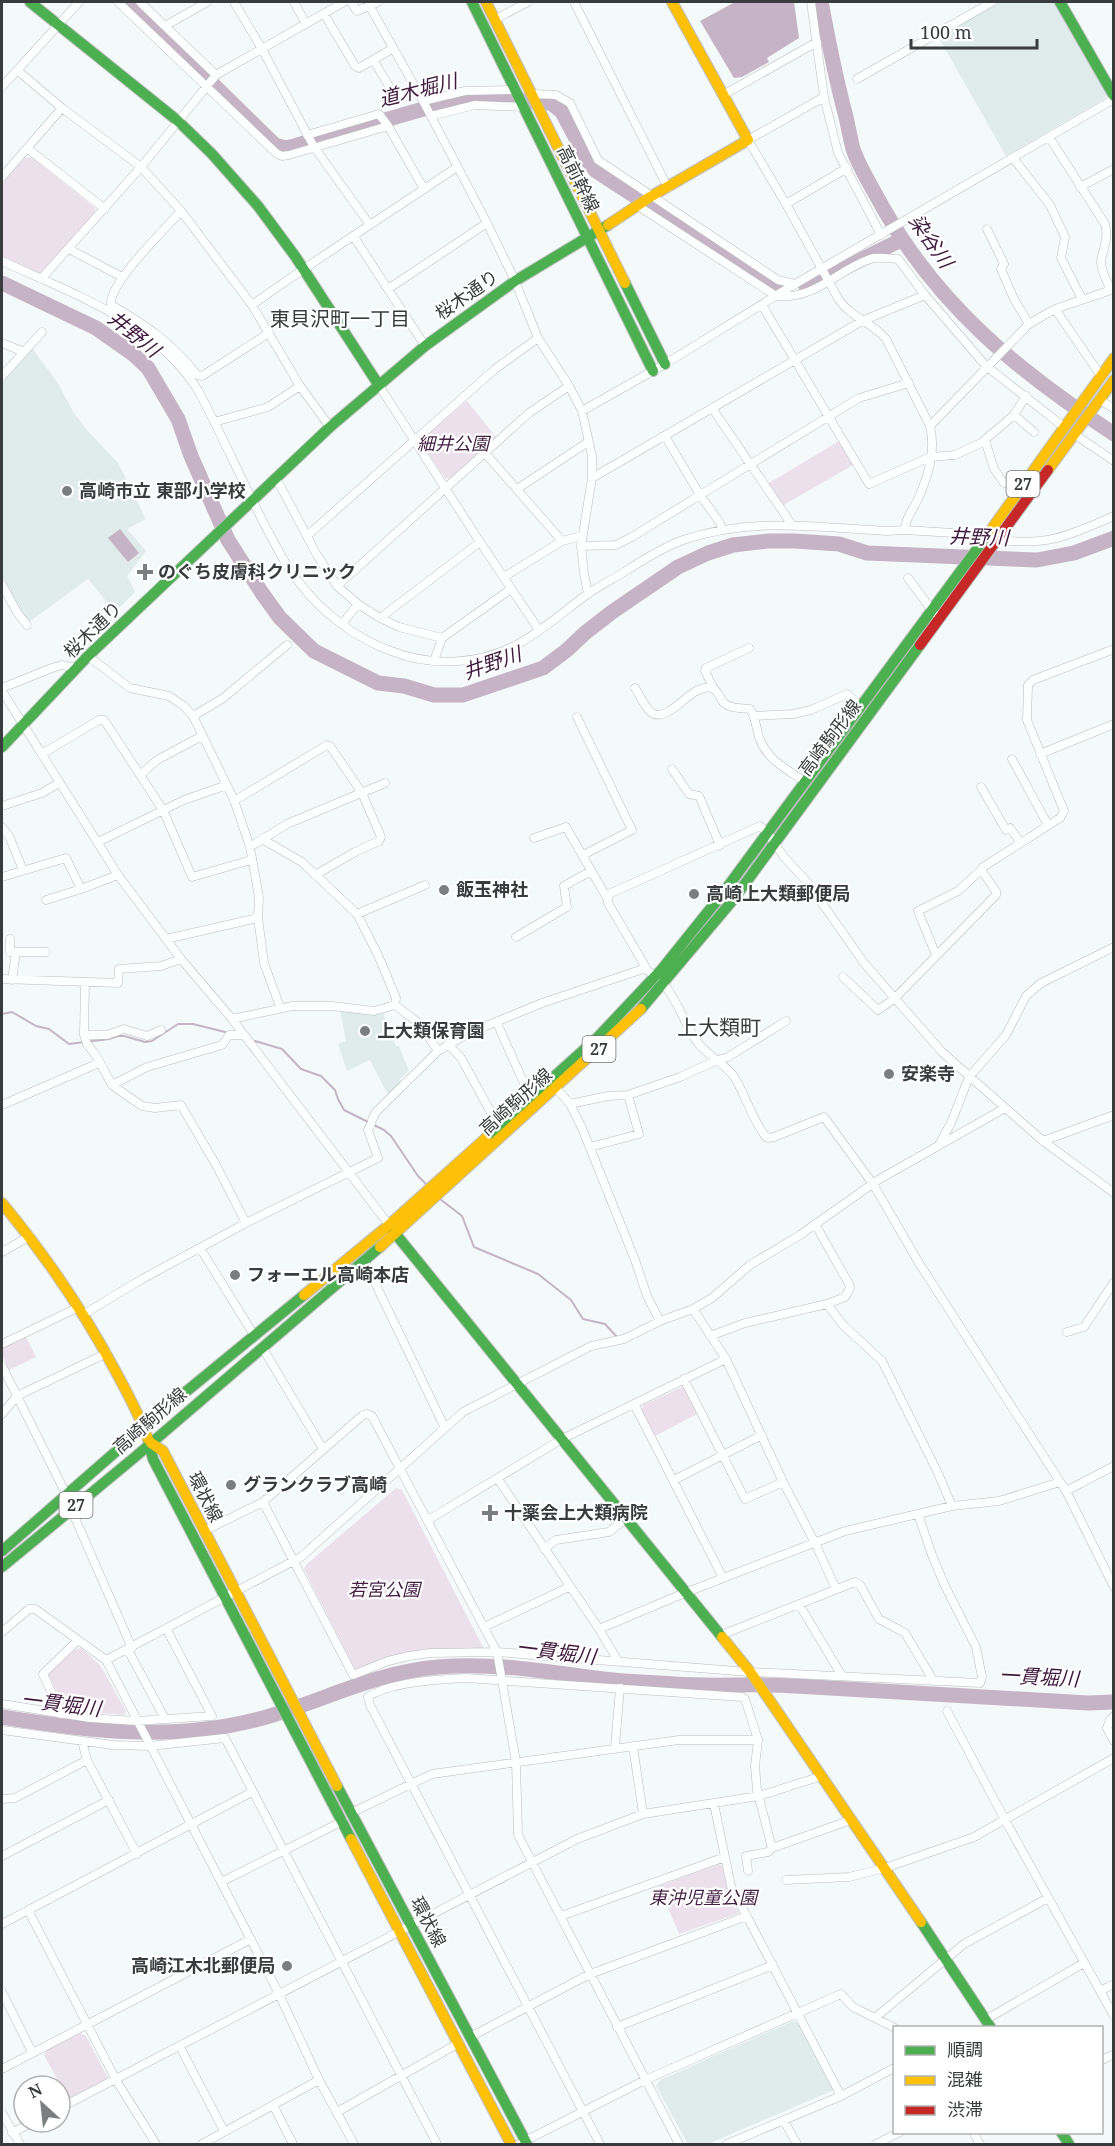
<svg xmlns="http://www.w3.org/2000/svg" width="1115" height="2146" viewBox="0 0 1115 2146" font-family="'Noto Serif','Noto Sans JP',serif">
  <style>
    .built { fill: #e0eceb }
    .green { fill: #ebe0ec }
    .water { fill: #c6b4c6 }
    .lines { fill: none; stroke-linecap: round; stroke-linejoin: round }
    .stream { stroke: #c6b4c6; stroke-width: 2 }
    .river { stroke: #c6b4c6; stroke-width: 15 }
    .street-casing { stroke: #b9bdbd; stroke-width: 9 }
    .fast-casing { stroke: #b9bdbd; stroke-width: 12 }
    .slow-casing { stroke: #b9bdbd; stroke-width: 12 }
    .jam-casing { stroke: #b9bdbd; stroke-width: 12 }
    .street { stroke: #fdfefe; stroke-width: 8 }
    .fast { stroke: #4caf50; stroke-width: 10 }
    .slow { stroke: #ffc107; stroke-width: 10 }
    .jam { stroke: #c62828; stroke-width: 10 }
    .poi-dot { fill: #7a7e7e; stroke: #fff; stroke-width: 2 }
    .labels { text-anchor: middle; stroke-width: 4.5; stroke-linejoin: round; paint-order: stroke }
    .shield { fill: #fff; stroke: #747676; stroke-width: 1.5 }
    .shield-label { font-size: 16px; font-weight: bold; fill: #393c3c }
    .street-label { font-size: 18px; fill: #393c3c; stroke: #fff }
    .park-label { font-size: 18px; font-style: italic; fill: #441e43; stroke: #fff }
    .poi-label { font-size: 18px; font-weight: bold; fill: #393c3c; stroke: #fff; text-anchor: start }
    .water-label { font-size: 20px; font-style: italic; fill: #3f193e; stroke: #fff }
    .neighbourhood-label { font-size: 20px; fill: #393c3c; stroke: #fff }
    .quarter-label { font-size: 21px; fill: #393c3c; stroke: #fff }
  </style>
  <rect width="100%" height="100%" fill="#f4f9f9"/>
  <path class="built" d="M999 2H1054L1107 95 1105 98 1006 156 939 38Z
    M32 348 57 382 74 413 86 429 118 463 146 519 127 529 146 551 127 576 135 592 115 612 88 579 29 622 2 581V381Z
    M340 1010 367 1014 383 1013 390 1033 396 1046H399L409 1071 400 1079 401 1083 388 1095 370 1060 347 1071 338 1044 346 1041Z
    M793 2021 798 2023 834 2090 708 2144H688L656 2086 660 2080Z"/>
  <path class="green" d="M31 157 95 208V213L44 271 39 274 2 257V184L25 158Z
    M467 401 497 438 451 479 445 478 422 444 423 438Z
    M839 441 853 465 782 506 769 483Z
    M25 1335 36 1357 9 1370 2 1355V1347Z
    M682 1387 686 1389 699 1413 655 1436 641 1411 643 1405Z
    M396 1488 402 1490 484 1649 430 1650 356 1671 304 1569 307 1564Z
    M81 1648 100 1665 126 1711 124 1715 65 1709 48 1674 76 1649Z
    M719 1864 724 1867 727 1888 739 1913 679 1934 659 1886Z
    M80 2033 86 2036 109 2080 68 2099 44 2055 47 2049Z"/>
  <path class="water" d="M735 2H794L799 38 767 58 769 62 742 77 734 78 700 21Z
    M120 529 139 553 128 562 108 538Z"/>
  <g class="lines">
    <path class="stream" d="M2 1014 12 1012 36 1026 49 1029 69 1044 109 1039 118 1036H124L145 1042 152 1041 178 1024H193L225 1032
      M255 1041 282 1049 301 1069 321 1076 335 1090 338 1099 344 1110 384 1130 391 1136 418 1176 428 1186
      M440 1199 462 1216 474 1247 538 1274 571 1300 583 1319 605 1324 616 1336"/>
    <path class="river" d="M129 2 275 145 285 148 294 146 455 100 475 97 551 103 562 112 588 161 596 171 775 287 780 288
      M821 2C828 39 835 76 845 113 848 125 850 137 853 149 860 169 872 187 882 206 938 306 1019 372 1114 434
      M2 283 96 328 133 354 148 368 178 419 191 456 228 540 262 593 280 618 314 651 378 683 404 686 434 695H463L543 668 567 650 585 633 612 612 678 567 708 553 733 545 768 541H795L839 544 867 553 1037 560 1074 553 1114 538
      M806 287 901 240
      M2 1717C88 1731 172 1742 259 1719 319 1703 375 1672 438 1667 494 1662 548 1672 603 1679 626 1682 651 1682 674 1684 715 1687 755 1683 796 1686 893 1692 990 1698 1088 1703L1114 1702"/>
    <g class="street-casing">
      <path id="street" d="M118 2 276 153 282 156 289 155 388 126 424 189
        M140 2 216 75
        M234 2 262 49 314 147 370 225
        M294 2 306 24
        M351 2 357 11 378 2
        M574 2 668 188
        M811 2 824 97 838 153 881 235
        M369 5 423 101 487 223 515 281 538 338 569 386 582 411 592 456V478L581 546 584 573 588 594
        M324 14 355 66 359 68 392 49
        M494 20 528 2
        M165 26 207 2
        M374 61 393 93 398 95 413 87
        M17 70 62 108 141 167 181 211 252 305 300 386 330 427
        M857 79 992 2
        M2 87 79 2
        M532 94 556 95 570 103 598 160 778 280 795 284
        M723 95 817 42
        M824 97 748 140 786 204 839 300C853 319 872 322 886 339L930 426C936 450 928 477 918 499 913 510 905 518 905 530
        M423 101 465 91 515 90
        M431 116 475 105 524 107
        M307 135 379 114 388 126
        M1049 137 1105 224C1109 239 1103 248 1101 262 1101 272 1107 281 1111 290
        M27 148 105 209
        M1013 158 1050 205 1065 237 1061 258 1082 299
        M2 177 62 108
        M1080 187 1114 169
        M786 204 847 168
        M638 206 776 296C815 300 836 271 870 259 878 256 890 259 898 259L925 295 986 366 1064 427
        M181 211C166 228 108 284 111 305 146 325 172 343 197 375L202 376 269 333
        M987 229 1004 264 1001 269 1014 299 1029 324
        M354 237 425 346
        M69 249 122 277
        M2 261C73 294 156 322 199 392 224 439 245 488 270 535 279 551 286 567 298 581 321 612 355 638 391 651 432 667 480 665 518 644 542 631 563 612 585 596 597 587 611 580 624 572 643 560 662 548 683 540 751 517 816 527 886 531L905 530 986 535
        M41 279 141 167 216 75 344 2
        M388 289 487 223
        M252 305C319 257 389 213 457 167
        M762 305 869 484 930 457 955 455 981 443 1014 415 1026 396
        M1055 309 1101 376
        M2 343 24 352
        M2 376 42 332
        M378 384 480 542 539 630
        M1099 399 1114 409
        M712 408 792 525
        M582 411 665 364 795 284 1114 99
        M1014 415 1034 432
        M214 422 268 407 300 386
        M930 426 1029 324 1055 309 1114 289
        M1074 434 1114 461
        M985 440 994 469 1004 483
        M485 453 562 541
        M276 478 317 555 337 586 358 604 380 618 399 627 442 638 511 589
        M592 478 862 321 925 295
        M517 489 588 442
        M722 530 720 523 700 495 859 398 909 383
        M308 535 495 369 538 338
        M997 540C1048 546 1068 536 1114 516
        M581 546 616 545 632 537 700 495 665 436
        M504 577 562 541 582 536
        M908 578 934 613
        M2 585 18 614 27 625
        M337 586 529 413 569 386
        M380 618 480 542
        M342 624 358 604
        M88 656 130 688 169 696 184 706 193 716 234 800 250 847 259 897 258 918 264 963 280 1007
        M434 661 442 638
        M2 688 52 668 62 665 76 668
        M635 688C640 695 646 711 654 714 671 721 693 682 712 688 717 689 720 698 723 702 730 709 741 708 750 709 756 718 756 728 759 737 766 759 786 769 804 781
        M714 689 705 671 706 668 749 648
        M2 691 118 875 181 959 232 1019 389 1225
        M193 716 222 699 287 645
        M754 716 793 714 811 710 847 694 860 706
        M577 717 632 830 583 855
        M42 754 99 720H104L163 810 192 877 251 860
        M1040 754 1114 724
        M1012 759 1048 825
        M672 769 689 794 699 796 720 845
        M140 775 157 760 202 736
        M981 787 1006 830 1010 828 1020 842
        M234 801 327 745 330 746 362 793 381 837 379 841 355 852 315 875
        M2 806 42 793 59 783
        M2 827 9 836 23 870
        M534 838 566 827 607 898
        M262 839 302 862 357 914 378 955 396 998 395 1005
        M98 842 184 800 227 785
        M250 847 287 824 385 783
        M2 877 66 858 81 889 118 875
        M46 900 81 889
        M357 914 425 885
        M516 937 567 907 564 886 591 871
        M10 939V952H16L12 980
        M166 939 258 918
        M16 952H46
        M936 955 918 911 958 891 981 870
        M843 977 878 1010 894 999 996 895V891L981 870 983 867 1060 818 1064 811 1027 720 1028 685 1033 680 1114 649
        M2 979 118 983 119 969 161 966 181 959
        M85 982 84 1035 87 1044 97 1057 112 1085 142 1106 155 1108 181 1105 216 1165 246 1223
        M395 1005 420 1024 438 1051
        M232 1019 292 1006H332L374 1011 395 1005
        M497 1023 530 1097
        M84 1035H107L124 1029 147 1036 161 1030
        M448 1044 461 1058 493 1116 501 1123
        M112 1085 147 1067 222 1045 229 1035H244
        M556 1088 570 1104 582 1128 635 1260 647 1296 660 1321
        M570 1104 608 1096 628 1095
        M2 1105 99 1063
        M372 1120 376 1112 438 1051 469 1033 542 1003 646 968
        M1043 1141 1114 1115
        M940 1143 951 1123 969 1077 1006 1035 1026 996 1041 983 1114 947
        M590 1147 639 1134 628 1095 680 1077 715 1061 728 1057 786 1021
        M1114 1193 1043 1141 942 1052 864 963 808 883 784 857 767 832 760 826 609 894 608 903 648 971C674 985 681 1020 698 1043 707 1055 728 1066 735 1078 746 1097 752 1118 765 1136L768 1138 774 1137 824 1117 873 1184 919 1263 1066 1491 1114 1587
        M200 1248 254 1335
        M2 1252 30 1236
        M364 1260 445 1428
        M827 1304 843 1325 882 1361 937 1471 952 1506
        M693 1309 726 1359 783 1482 815 1543 836 1589
        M84 1314 142 1279 246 1223 378 1158 368 1130 371 1124
        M1067 1332 1084 1327 1114 1282
        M710 1336 745 1323 827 1304 845 1297 850 1288 849 1284 815 1224
        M2 1344 79 1307
        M262 1347 323 1449
        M2 1366 67 1496
        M684 1379 745 1499 783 1482
        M634 1404 723 1578
        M2 1414 17 1396 107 1353
        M498 1479 599 1629 618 1661
        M674 1480 762 1435
        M1066 1491 1114 1466
        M263 1502 353 1675 388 1661 409 1656 430 1653 497 1652 749 1672 980 1683 982 1677 976 1647 945 1586 932 1555 918 1514
        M71 1509 132 1648
        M428 1520 562 1439 726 1359
        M204 1531 263 1502 363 1415 367 1414 372 1416 497 1652 516 1762 518 1835 679 2144
        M544 1549 556 1540 609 1532 627 1518
        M799 1604 842 1676
        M484 1627 569 1587
        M599 1629 687 1592 845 1531 952 1506 999 1501 1060 1482
        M2 1632 29 1609H35L106 1660 279 1994 319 2080 354 2144
        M721 1635 855 1582 860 1585 879 1619 905 1633 933 1680
        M128 1650 165 1719
        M106 1660 301 1557 463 1412 591 1346 624 1339 660 1321 693 1309 712 1298 750 1265 800 1235 878 1180 1005 1108
        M2 1704 90 1718 136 1721 212 1716 167 1630
        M947 1711 1005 1820 1114 2016
        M61 1714 43 1674 78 1640
        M1114 1716 1110 1720 1107 1728 1114 1741
        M2 1730 113 1745 150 1746 225 1738 437 2144
        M82 1741 87 1760 137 1854
        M633 1746 643 1814
        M615 1747 620 1688
        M2 1799 15 1798 87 1760
        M714 1804 731 1886 841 2096
        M351 1813 432 1774 679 1740H758
        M2 1856 109 1800
        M748 1871 746 1856 768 1852 772 1848
        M786 1880 849 1877 885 1868 974 1837 1114 1758
        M221 1882 343 1821
        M28 1910 116 2080 156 2144
        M561 1916 725 1857
        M2 1924 252 1792
        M1100 1991 1114 1984
        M2 1992 32 2052
        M876 2017 964 1944 1048 1898
        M985 2020 1084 1963
        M617 2027 773 1965
        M470 2037 590 1974 747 1916
        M180 2047 224 2131
        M1102 2060 1114 2054
        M2 2069 251 1939
        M273 2105 293 2144
        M60 2108 577 1839 643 1814 759 1796 822 1776
        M337 2112 459 2043
        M2 2113 20 2144
        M784 2121 797 2144
        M973 2132 980 2144
        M12 2133 33 2122
        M202 2144 319 2080
        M519 2144 645 2080 841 1994 853 2007 895 2028
        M600 2144 370 1705 368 1697C389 1682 440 1679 466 1678L742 1697 745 1699 758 1740 755 1766 757 1790 772 1848 851 1820
        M727 2144 841 2096 894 2068
        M876 2144 900 2132"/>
    </g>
    <g class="fast-casing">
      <path id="fast" d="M30 2 178 121 212 154 258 206 295 256 378 384
        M472 2 653 371
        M1060 2 1114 96
        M625 283 665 364
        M2 747 88 656 330 427 425 346 515 281 608 225
        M641 1009 733 900 920 645
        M486 1138 597 1038 662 969 723 893 988 534
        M390 1227 722 1637
        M148 1439 153 1459 351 1839
        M2 1551 160 1413 304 1295
        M2 1567 135 1457 380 1247
        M337 1786 527 2144
        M921 1922 991 2028
        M1061 2132 1069 2144"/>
    </g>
    <g class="slow-casing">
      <path id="slow" d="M486 2 625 283
        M608 225 650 197 748 140 672 2
        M1048 470 1114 380
        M988 534 1114 358
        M2 1203C46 1256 84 1312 116 1372 128 1394 140 1416 148 1439
        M380 1247 641 1009
        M304 1295 389 1225 486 1138
        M151 1443 163 1451 337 1786
        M722 1637 751 1673 921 1922
        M351 1839 511 2144"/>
    </g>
    <g class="jam-casing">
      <path id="jam" d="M920 645 1048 470"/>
    </g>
    <use href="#street" class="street"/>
    <use href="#fast" class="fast"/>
    <use href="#slow" class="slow"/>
    <use href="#jam" class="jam"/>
  </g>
  <g class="poi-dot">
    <circle cx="67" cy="491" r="6"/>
    <path d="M142 563h6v6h6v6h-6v6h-6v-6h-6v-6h6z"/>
    <circle cx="444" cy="890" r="6"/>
    <circle cx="694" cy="894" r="6"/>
    <circle cx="365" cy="1031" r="6"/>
    <circle cx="889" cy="1074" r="6"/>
    <circle cx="235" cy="1275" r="6"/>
    <circle cx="231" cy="1485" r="6"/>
    <path d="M487 1504h6v6h6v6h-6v6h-6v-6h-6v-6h6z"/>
    <circle cx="287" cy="1966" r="6"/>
  </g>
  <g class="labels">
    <g class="shield">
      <rect x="1006.5" y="471" width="33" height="26" rx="4.5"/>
      <rect x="582.5" y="1036" width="33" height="26" rx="4.5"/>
      <rect x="59.5" y="1492" width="33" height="26" rx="4.5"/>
    </g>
    <g class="shield-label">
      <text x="1023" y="490">27</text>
      <text x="599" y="1055">27</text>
      <text x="76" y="1511">27</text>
    </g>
    <g class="street-label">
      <text transform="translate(578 179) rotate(64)" y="6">高前幹線</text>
      <text transform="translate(467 295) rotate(-35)" y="6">桜木通り</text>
      <text transform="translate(93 630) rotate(-44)" y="6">桜木通り</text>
      <text transform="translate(830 738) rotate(-53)" y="6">高崎駒形線</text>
      <text transform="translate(516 1102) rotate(-42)" y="6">高崎駒形線</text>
      <text transform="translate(150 1421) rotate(-41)" y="6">高崎駒形線</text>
      <text transform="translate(205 1497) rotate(63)" y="6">環状線</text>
      <text transform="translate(428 1922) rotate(62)" y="6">環状線</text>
    </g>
    <g class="park-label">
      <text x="453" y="450">細井公園</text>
      <text x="384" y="1596">若宮公園</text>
      <text x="703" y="1904">東沖児童公園</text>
    </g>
    <g class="poi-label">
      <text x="79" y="497">高崎市立 東部小学校</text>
      <text x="158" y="578">のぐち皮膚科クリニック</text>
      <text x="456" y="896">飯玉神社</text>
      <text x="706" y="900">高崎上大類郵便局</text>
      <text x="377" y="1037">上大類保育園</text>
      <text x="901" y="1080">安楽寺</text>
      <text x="247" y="1281">フォーエル高崎本店</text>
      <text x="243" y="1491">グランクラブ高崎</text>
      <text x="504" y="1519">十薬会上大類病院</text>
      <text x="275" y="1972" text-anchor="end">高崎江木北郵便局</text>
    </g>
    <g class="water-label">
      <text transform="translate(418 90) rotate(-14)" y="7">道木堀川</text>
      <text transform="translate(931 241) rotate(55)" y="7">染谷川</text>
      <text transform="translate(134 334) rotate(39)" y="7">井野川</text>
      <text transform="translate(979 537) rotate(2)" y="7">井野川</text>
      <text transform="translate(492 663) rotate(-19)" y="7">井野川</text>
      <text transform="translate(556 1652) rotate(7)" y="7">一貫堀川</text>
      <text transform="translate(1039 1677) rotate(3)" y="7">一貫堀川</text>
      <text transform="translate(61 1704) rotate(7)" y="7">一貫堀川</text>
    </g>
    <g class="neighbourhood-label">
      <text x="340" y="326">東貝沢町一丁目</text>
    </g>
    <g class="quarter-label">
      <text x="719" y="1035">上大類町</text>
    </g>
  </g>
  <rect width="1115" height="2146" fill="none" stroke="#393c3c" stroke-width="6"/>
  <rect x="893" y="2026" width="210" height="108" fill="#ffffff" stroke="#b0b1b1" stroke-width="1.5"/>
  <rect x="905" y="2046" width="30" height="9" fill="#4caf50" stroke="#b0b1b1" stroke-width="1.5"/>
  <text x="947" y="2056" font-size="18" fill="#393c3c">順調</text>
  <rect x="905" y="2076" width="30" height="9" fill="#ffc107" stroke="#b0b1b1" stroke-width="1.5"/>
  <text x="947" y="2086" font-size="18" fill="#393c3c">混雑</text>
  <rect x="905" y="2106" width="30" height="9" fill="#c62828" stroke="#b0b1b1" stroke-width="1.5"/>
  <text x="947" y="2116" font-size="18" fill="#393c3c">渋滞</text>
  <g transform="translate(42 2104) rotate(333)"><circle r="28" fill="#ffffff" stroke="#b0b1b1" stroke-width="1.5"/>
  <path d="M0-4.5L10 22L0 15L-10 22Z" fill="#7a7e7e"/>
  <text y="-9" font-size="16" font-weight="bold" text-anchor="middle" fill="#393c3c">N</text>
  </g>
  <path d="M911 39v9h126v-9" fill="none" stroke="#393c3c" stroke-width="3"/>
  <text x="920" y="39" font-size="18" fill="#393c3c" stroke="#ffffff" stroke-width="4.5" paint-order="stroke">100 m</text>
</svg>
